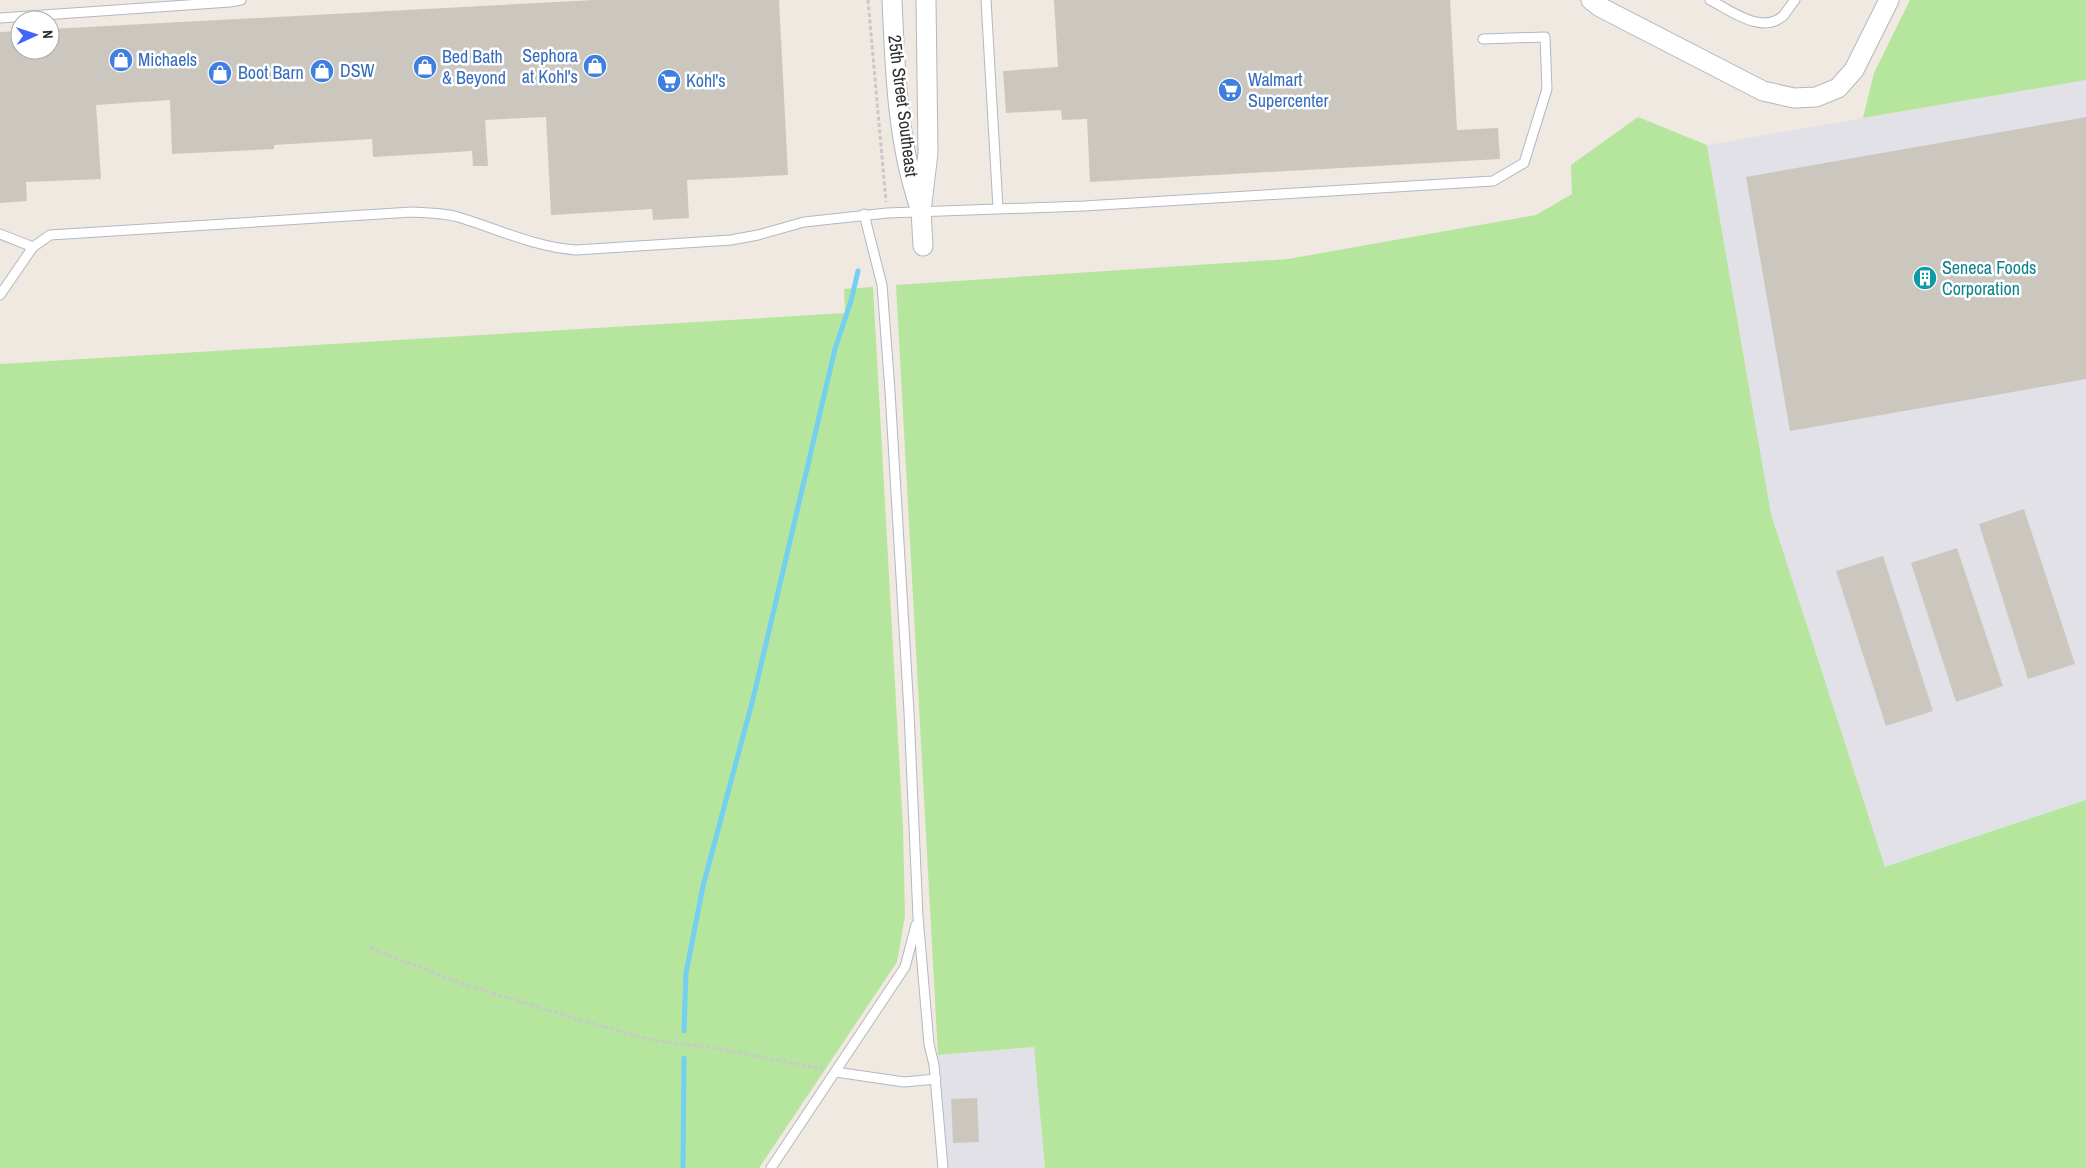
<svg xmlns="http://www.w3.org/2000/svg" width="2086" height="1168" viewBox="0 0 2086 1168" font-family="'Archivo Narrow',sans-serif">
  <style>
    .industrial { fill: #e3e1e8 }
    .green { fill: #b6e59e }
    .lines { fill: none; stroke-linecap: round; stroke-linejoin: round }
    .stream { stroke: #75cff0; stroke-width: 5 }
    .building { fill: #cbc7bf }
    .lane-casing { stroke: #b4b7c1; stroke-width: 11 }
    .street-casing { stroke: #b4b7c1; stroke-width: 21 }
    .path { stroke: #c9c9c9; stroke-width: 3; stroke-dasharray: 4 2.5; stroke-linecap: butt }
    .lane { stroke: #fff; stroke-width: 9 }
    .street { stroke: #fff; stroke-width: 19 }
    .labels { text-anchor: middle; stroke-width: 5; stroke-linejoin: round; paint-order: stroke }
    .shop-label { font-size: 18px; fill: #366cbe; stroke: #fff; text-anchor: start }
    .street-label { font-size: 18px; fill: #2e2e2e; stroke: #fff }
    .culture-label { font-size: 18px; fill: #0d838f; stroke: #fff; text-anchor: start }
  </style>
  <rect width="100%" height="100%" fill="#efe9e1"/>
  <path class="industrial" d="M2086 80V800L1885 867 1771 514 1707 145Z
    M1035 1047 1045 1168H948L938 1055Z"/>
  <path class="green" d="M1910 0H2086V80L1863 118 1874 73Z
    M1638 117 1707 145 1771 514 1885 867 2086 800V1168H1045L1034 1047 938 1055 896 285 1288 259 1536 215 1572 194 1571 165Z
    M873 287 903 829 905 916 897 962 759 1168H0V364L845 313 844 289Z"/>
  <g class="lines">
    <path class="stream" d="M684 1031 686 973 703 886 753 699 835 349 851 301 858 271
      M683 1168 684 1058"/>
  </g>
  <path class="building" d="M594 0H779L788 175 687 180 689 218 653 220 652 209 551 215 546 117 485 120 488 166H473L472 151 373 157 372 139 274 145V149L172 154 170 100 96 105 101 179 26 182 27 201 0 203V32L20 31V50H50V29Z
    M1054 0H1450L1457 130 1498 128 1500 159 1090 182 1087 119 1062 120 1061 110 1006 113 1003 71 1058 67Z
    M2086 117V379L1790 431 1746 177Z
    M2024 509 2075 664 2028 679 1979 524Z
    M1957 548 2003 686 1956 702 1911 563Z
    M1883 556 1933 711 1886 726 1836 571Z
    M977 1098 979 1142 953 1143 951 1099Z"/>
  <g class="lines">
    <g class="lane-casing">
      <path id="lane" d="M986 0 998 208
        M1710 0C1730 10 1761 35 1783 16 1787 11 1791 5 1795 0
        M0 18 230 2 241 0
        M864 214 882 285 890 391 909 712 918 917 929 1044 934 1065 943 1168
        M0 234 33 247
        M0 295 33 247 50 235 412 212C427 213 444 213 458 217 498 229 534 247 576 250L731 240 758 235 804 222 887 213 1084 206 1493 181 1524 163 1547 89 1545 37 1483 39
        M836 1072 904 1082 936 1079
        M771 1168 905 967 916 925"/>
    </g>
    <g class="street-casing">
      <path id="street" d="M892 0C895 68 897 140 919 205
        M1591 0 1600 7 1763 91 1794 98 1816 97 1838 88 1854 70 1889 0
        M923 246 921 211 928 153 926 0"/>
    </g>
    <path class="path" d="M868 0 886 202
      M370 948 463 984 580 1020 652 1040 715 1048 823 1069"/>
    <use href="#lane" class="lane"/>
    <use href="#street" class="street"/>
  </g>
  <defs>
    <g id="shop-disc" transform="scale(1.25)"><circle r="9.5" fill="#3f7fe0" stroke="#fff"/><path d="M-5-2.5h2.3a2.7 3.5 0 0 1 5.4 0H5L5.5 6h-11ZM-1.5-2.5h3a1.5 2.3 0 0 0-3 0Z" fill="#fff"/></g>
    <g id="supermarket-disc" transform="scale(1.25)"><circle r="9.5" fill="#3f7fe0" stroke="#fff"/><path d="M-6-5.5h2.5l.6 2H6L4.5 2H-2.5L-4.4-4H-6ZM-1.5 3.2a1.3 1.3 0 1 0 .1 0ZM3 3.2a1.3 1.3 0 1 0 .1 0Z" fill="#fff"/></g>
    <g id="building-disc" transform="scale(1.25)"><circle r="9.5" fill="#0f9aa8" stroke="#fff"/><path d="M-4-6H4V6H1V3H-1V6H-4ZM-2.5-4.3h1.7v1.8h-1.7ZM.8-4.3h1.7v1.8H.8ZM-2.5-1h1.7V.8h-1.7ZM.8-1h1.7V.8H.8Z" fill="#fff"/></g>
  </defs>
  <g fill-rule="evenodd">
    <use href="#shop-disc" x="121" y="60"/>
    <use href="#shop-disc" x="595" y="66"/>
    <use href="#shop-disc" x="425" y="67"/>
    <use href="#shop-disc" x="322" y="71"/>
    <use href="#shop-disc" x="220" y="73"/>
    <use href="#supermarket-disc" x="669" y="81"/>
    <use href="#supermarket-disc" x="1230" y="90"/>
    <use href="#building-disc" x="1925" y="278"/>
  </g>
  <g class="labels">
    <g class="shop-label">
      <text x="578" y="62" text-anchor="end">Sephora<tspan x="578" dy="21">at Kohl's</tspan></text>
      <text x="442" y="63">Bed Bath<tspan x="442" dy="21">&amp; Beyond</tspan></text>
      <text x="138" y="66">Michaels</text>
      <text x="340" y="77">DSW</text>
      <text x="238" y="79">Boot Barn</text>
      <text x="1248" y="86">Walmart<tspan x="1248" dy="21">Supercenter</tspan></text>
      <text x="686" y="87">Kohl's</text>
    </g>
    <g class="street-label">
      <text transform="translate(903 106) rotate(83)" y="6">25th Street Southeast</text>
    </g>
    <g class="culture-label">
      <text x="1942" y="274">Seneca Foods<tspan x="1942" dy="21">Corporation</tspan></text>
    </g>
  </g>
  <g transform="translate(35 35) rotate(87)"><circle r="24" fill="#ffffff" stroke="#ababab"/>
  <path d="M0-4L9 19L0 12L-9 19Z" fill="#4264fb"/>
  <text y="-8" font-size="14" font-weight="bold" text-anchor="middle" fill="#2e2e2e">N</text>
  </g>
</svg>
